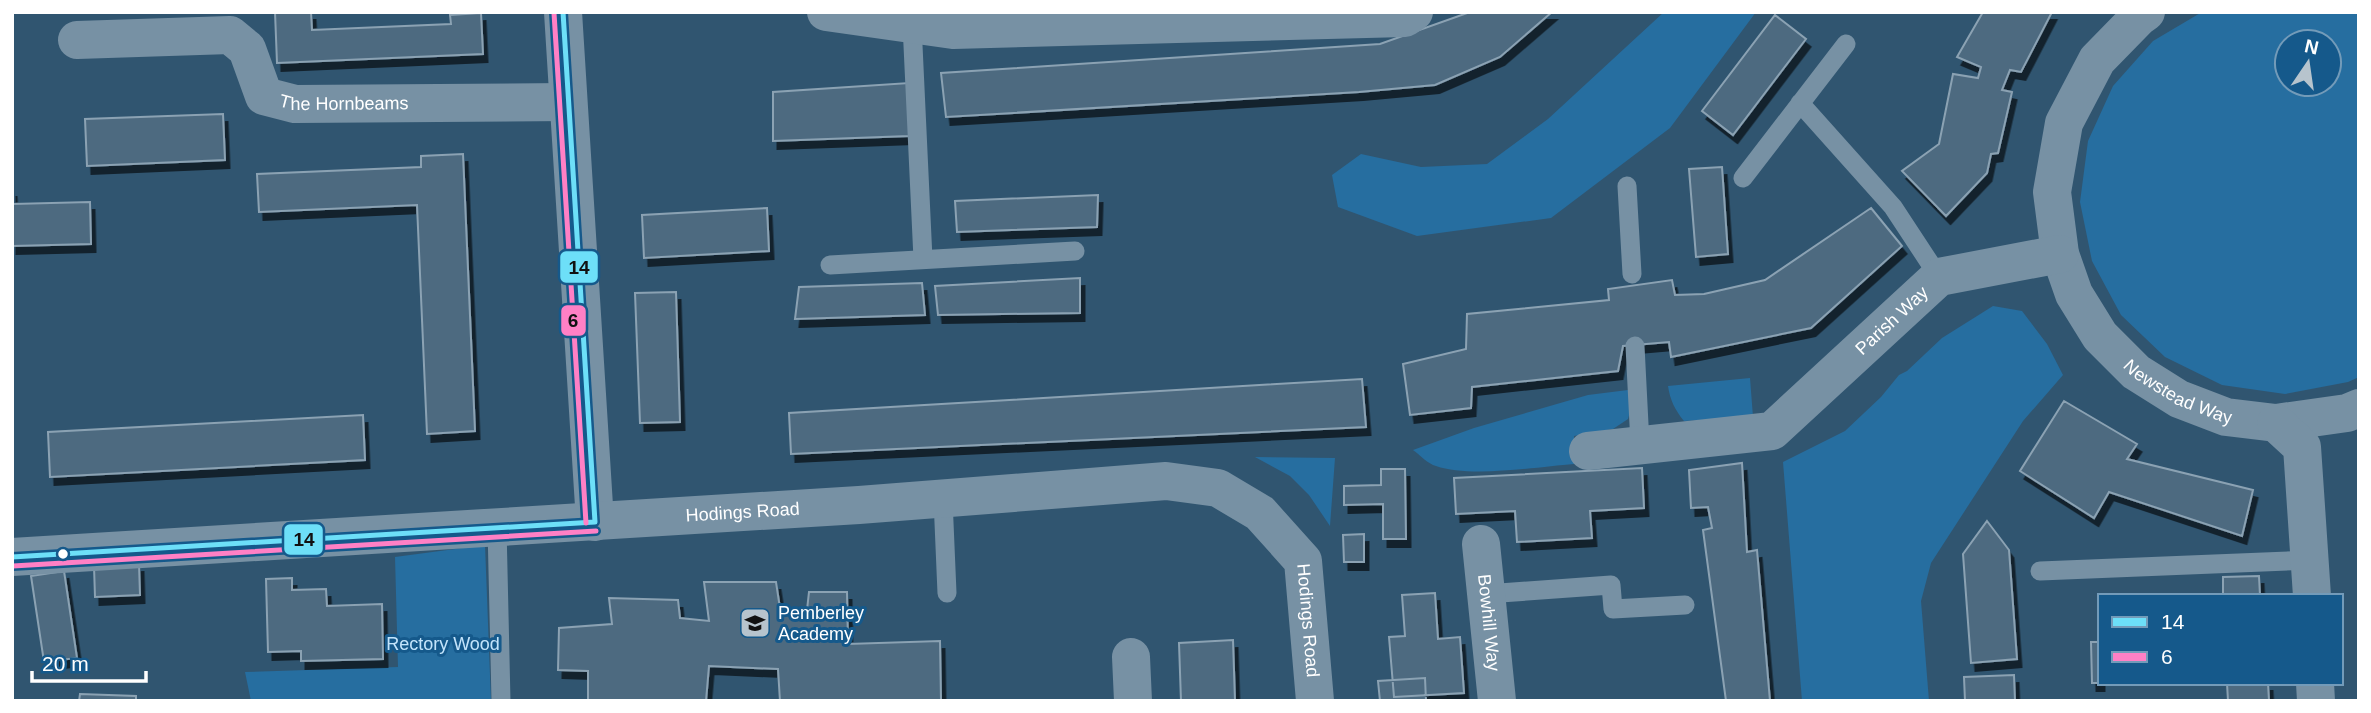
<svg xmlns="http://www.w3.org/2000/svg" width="2371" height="713" viewBox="0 0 2371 713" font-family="Arial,sans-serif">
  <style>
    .green { fill: #266ea0; fill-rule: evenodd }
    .building { fill: #4d6a80; stroke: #8ba2b3; stroke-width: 2; filter: url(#shadow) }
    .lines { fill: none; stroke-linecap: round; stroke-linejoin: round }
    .service { stroke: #7791a4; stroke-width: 19 }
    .minor { stroke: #7791a4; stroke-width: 38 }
    .bus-1-casing { stroke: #15598b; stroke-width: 10 }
    .bus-2-casing { stroke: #15598b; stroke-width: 10 }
    .bus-1 { stroke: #6ddff8; stroke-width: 5 }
    .bus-2 { stroke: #ff80c5; stroke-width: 5 }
    .bus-dot { fill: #fff; stroke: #15598b; stroke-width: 2.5 }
    .labels { text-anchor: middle; stroke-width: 6; stroke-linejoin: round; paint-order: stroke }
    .street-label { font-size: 18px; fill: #fff; stroke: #15598b }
    .poi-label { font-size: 18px; fill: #fff; stroke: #15598b; text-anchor: start }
    .park-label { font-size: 18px; fill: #c3e4fb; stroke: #15598b }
    .line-badge { stroke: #15598b; stroke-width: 2.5 }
    .pale-badge-label { font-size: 19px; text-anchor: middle; font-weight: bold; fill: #111 }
  </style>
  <defs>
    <filter id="shadow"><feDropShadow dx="4.5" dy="8" stdDeviation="0" flood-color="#0009"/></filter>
  </defs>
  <rect width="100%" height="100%" fill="#305570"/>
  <path class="green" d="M1664 12H1756L1670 128 1551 218 1417 236 1338 207 1332 175 1361 154 1421 167 1487 164 1548 119Z
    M2202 12H2354L2359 14V377L2348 382 2285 394 2222 385 2165 357 2121 315 2092 261 2080 202 2088 141 2113 86 2153 41ZM2329 42V84H2287V42Z
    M1993 306 2022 311 2047 344 2063 375 2023 421 1931 563 1921 601 1929 701H1802L1783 462 1845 431 1881 397 1899 375 1907 371 1942 338Z
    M1750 378 1753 417 1684 421C1675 410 1670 400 1668 386Z
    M1636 389 1628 419 1613 429 1574 436V464C1537 467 1470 478 1436 466 1428 464 1420 455 1413 450L1474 428 1588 395Z
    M1255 457 1335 458 1330 526 1309 495 1290 476Z
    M485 545 491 701H251L245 672 398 667 395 557Z"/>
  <path class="building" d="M275 12H311L312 30 451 24 450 15 481 13 483 54 277 63Z
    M1470 12H1552L1500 57 1435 85 1359 92 946 117 941 73 1380 44Z
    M1983 12H2052L2021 72 2010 70 2002 90 2012 92 1998 153 1991 154 1987 173 1946 216 1902 171 1939 144 1953 74 1978 78 1981 67 1957 57Z
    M1775 15 1806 39 1733 135 1702 111Z
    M909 83V136L773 141V92Z
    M223 114 225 160 87 166 85 119Z
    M463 154 475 431 427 434 417 205 259 212 257 174 421 167V156Z
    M1722 167 1728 254 1696 257 1689 169Z
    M12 188 13 204 90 202 91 244 12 246Z
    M1098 195 1097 227 957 232 955 201Z
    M767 208 769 251 644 258 642 215Z
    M1871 208 1902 246 1811 328 1671 357 1669 342 1623 346 1618 371 1472 387 1471 408 1410 415 1403 364 1466 349 1467 314 1609 300 1608 289 1672 280 1675 295 1704 294 1765 280Z
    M1080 278V313L938 315 935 286Z
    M922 283 925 315 795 319 799 287Z
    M676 292 680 422 640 423 635 293Z
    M1362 379 1366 427 791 454 789 413Z
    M2064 401 2137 444 2127 459 2253 490 2242 536 2109 492 2094 518 2020 471Z
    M363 415 365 460 50 477 48 432Z
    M1742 463 1747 552 1757 550 1770 701H1726L1703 530 1712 528 1708 507 1691 508 1689 470Z
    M1642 468 1644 508 1590 511 1592 538 1517 542 1515 511 1456 514 1454 478Z
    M1381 469H1405L1406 539H1383V504L1344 505V486L1381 485Z
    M1987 521 2009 550 2017 659 1971 663 1963 554Z
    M1364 534V562H1344L1343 535Z
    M139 564 140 595 95 597 94 566Z
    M64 571 77 658 44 662 31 576Z
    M2259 576 2260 596H2223V577Z
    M292 578V590L326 589 327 606 382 604 383 659 301 661V651L268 652 266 579Z
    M704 582H776L781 615 807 610 809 592H847L848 644 940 641 941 701H780L778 669 709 666 706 701H588V671L558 670 559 628 612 624 609 598 678 600 680 618 709 621Z
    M1435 593 1438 639 1460 637 1464 693 1394 697 1389 637 1405 636 1402 595Z
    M1233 640 1235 701H1181L1179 643Z
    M2091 642H2100V683H2092Z
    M2014 675 2015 701H1965L1964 677Z
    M1425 678 1426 701H1380L1378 681Z
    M2227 683H2268L2269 701H2228Z
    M80 694 136 696V701H79Z"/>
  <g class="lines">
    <path class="service" d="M912 24 923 259
      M1800 103 1893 207 1939 277
      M1743 178 1846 44
      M1627 186 1632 274
      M830 265 1075 251
      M1635 346 1640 444
      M943 499 947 593
      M497 527 501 701
      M2040 571 2310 560
      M1486 594 1611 585 1613 609 1685 605"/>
    <g class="minor">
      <path d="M563 12 595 522"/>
      <path d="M826 12 953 30 1405 18 1414 12"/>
      <path id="s1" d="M2146 12 2139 17 2097 60 2064 123 2052 192 2060 254 2074 294 2100 336 2136 372 2179 399 2226 417 2276 423 2347 413 2359 408"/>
      <path id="s2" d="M77 40 230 35 247 49 264 96 295 104 568 102"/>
      <path d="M2276 423 2302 447 2312 596"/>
      <path id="s3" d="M1588 451 1772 431 1939 277 2060 254"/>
      <path id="s4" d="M1481 544 1497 701"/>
      <path id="s5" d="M12 557 859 505 1166 481 1218 488 1260 513 1303 561 1315 701"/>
      <path d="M1131 657 1133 701"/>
      <path d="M2315 683 2316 701"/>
    </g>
    <g class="bus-1-casing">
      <path id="bus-1" d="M563 12 595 522
        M12 557 595 522"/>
    </g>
    <g class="bus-2-casing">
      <path id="bus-2" d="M554 13 586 523
        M13 566 596 531"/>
    </g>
    <use href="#bus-1" class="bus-1"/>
    <use href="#bus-2" class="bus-2"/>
  </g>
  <defs>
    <g id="school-square" transform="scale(1.575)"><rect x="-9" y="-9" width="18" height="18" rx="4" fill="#b7c4cd" stroke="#15598b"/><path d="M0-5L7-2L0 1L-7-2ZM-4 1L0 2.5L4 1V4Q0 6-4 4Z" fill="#111"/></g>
  </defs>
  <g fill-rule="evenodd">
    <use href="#school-square" x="755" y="623"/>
  </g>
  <circle class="bus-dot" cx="63" cy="554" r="6"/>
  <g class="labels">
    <g class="street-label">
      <text dy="6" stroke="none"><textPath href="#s2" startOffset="306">The Hornbeams</textPath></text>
      <text dy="6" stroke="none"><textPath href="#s3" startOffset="348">Parish Way</textPath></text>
      <text dy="6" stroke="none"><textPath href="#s1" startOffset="462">Newstead Way</textPath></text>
      <text dy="6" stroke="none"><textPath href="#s5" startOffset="732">Hodings Road</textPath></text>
      <text dy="6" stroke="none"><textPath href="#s5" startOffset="1382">Hodings Road</textPath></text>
      <text dy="6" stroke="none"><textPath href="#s4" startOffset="79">Bowhill Way</textPath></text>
    </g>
    <g class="poi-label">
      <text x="778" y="619">Pemberley<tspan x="778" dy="21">Academy</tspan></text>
    </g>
    <g class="park-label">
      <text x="443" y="650">Rectory Wood</text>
    </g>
  </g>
  <g class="line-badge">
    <rect x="559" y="250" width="40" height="34" rx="7" fill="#6ddff8"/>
    <rect x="560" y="304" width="27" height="33" rx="7" fill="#ff80c5"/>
    <rect x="283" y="523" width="41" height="33" rx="7" fill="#6ddff8"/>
  </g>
  <g class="pale-badge-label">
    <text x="579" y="274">14</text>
    <text x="573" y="327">6</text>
    <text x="304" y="546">14</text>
  </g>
  <rect width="2371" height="713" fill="none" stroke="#ffffff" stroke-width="28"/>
  <rect x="2098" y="594" width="245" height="91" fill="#15598b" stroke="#739bb9" stroke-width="2"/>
  <rect x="2112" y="617" width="35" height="10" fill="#6ddff8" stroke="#739bb9" stroke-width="2"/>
  <text x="2161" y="629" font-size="21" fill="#ffffff">14</text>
  <rect x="2112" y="652" width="35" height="10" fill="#ff80c5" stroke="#739bb9" stroke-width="2"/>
  <text x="2161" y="664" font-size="21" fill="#ffffff">6</text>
  <g transform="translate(2308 63) rotate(13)"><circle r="33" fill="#15598b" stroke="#739bb9" stroke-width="2"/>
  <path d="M0-5L12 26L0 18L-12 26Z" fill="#b7c4cd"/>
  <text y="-10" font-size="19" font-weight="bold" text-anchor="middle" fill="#ffffff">N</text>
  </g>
  <path d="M32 671v10h114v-10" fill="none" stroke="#ffffff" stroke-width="3.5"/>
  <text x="42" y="671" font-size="21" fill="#ffffff" stroke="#15598b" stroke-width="5" paint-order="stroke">20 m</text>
</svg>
